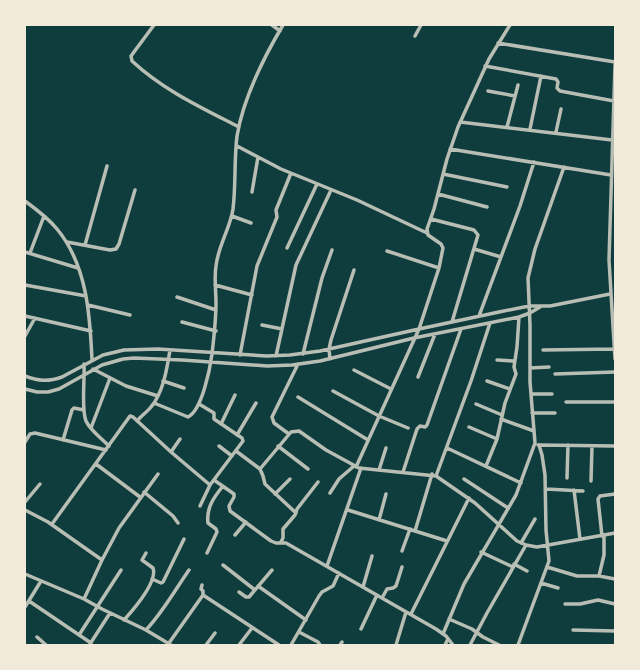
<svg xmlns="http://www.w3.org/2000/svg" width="640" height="670" viewBox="0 0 640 670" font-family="Quicksand,sans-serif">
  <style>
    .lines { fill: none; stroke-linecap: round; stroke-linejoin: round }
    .minor { stroke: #b8beb3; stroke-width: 3.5 }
  </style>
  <rect width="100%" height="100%" fill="#0f3d3e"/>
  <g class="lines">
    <path class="minor" d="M154 25 131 56 132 61C163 90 202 108 239 127
      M272 25 280 31
      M415 36 421 25
      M498 43 615 62
      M615 65 609 260 615 359
      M485 66 556 79 558 82 557 88 560 91 614 101
      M488 91 515 96
      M460 122 612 140
      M507 127 518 85
      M530 129 541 76
      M556 132 561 109
      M237 146 281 169 357 200 427 233
      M450 149 611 175
      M443 174 507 187
      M252 192 258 157
      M438 194 487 207
      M25 201C36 209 48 218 57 229 87 265 90 315 92 360
      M232 216 251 223
      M431 219 474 230 478 235 452 322
      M67 242 110 250 116 249 119 244 135 190
      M85 245 107 166
      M287 248 317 184
      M474 249 501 257
      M387 251 439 268
      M25 252 78 268
      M30 253 44 216
      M25 285 86 296
      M215 285 252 295
      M177 297 216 310
      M88 305 130 315
      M25 316 91 331
      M479 316 520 206 534 162
      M182 322 216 331
      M262 325 282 329
      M25 336 35 318
      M543 350 614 349
      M303 354 322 278 332 250
      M240 355 257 266 277 217 276 210 291 173
      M276 356 296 265 331 190
      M330 359 329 349 331 340 354 270
      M497 360 514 361
      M84 364C85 379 81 409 86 421 90 430 101 438 109 446
      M530 368 549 367
      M93 369 126 386 158 396
      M354 370 391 389
      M555 374 615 372
      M25 376C38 381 48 382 62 377L103 355 124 350 158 349 267 356 290 355 320 351 419 329 499 312 529 306H550L610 294
      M418 377 435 334
      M163 381 184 388
      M487 381 510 389
      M25 389 37 392H48L59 389 102 365 123 359 134 358 182 360 267 366 292 365 320 361 414 338 519 317 530 313 540 307
      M333 391 379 416 408 428
      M531 394H552
      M298 397 368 440
      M566 402H615
      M154 403 188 417C202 410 210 369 212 354 214 337 216 320 216 303 216 291 214 278 216 266 218 246 230 229 233 209 236 185 234 160 237 136 243 100 264 57 283 25
      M199 404 214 413V419L242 438 243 441 210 485 200 506
      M476 404 502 415
      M532 413H555
      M501 419 534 431
      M137 421C141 416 147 412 151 407 163 393 167 369 170 350
      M221 424 235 395
      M469 427 497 439
      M91 428 110 378
      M289 434 274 423 272 417 298 364
      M237 435 256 403
      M63 440 72 410 74 408 84 410
      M25 442 30 434 35 433 106 450
      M538 445 615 446
      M219 446 232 456
      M278 446 308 469
      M447 448 521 483
      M236 451 260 469 263 476 265 484 296 513
      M171 452 180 439
      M96 464 140 497
      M486 466 497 439 505 403 516 374 514 367 517 347 519 317
      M356 467 419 329 439 268 443 248 441 244 428 235 427 229 434 209 447 159 458 127 489 59 510 25
      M260 469 291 432 299 431 326 450 359 468 436 476 475 503 517 541 526 545 537 547 615 533
      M379 470 386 448
      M403 472 417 429 420 426 425 427 427 425 461 329
      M436 476 471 381 490 323
      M567 478 568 445
      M464 479 508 508
      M214 480 234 494V497L229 506 230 511 271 541 276 543H286L436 629 446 636 453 645
      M591 481 592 446
      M546 489 583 491
      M574 490 580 539
      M144 492 173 516 178 523
      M330 493 339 479 354 466
      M275 494 290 479
      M25 502 40 484
      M25 510 48 522 102 560
      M348 510 447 541
      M379 520 386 494
      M52 524 130 416 133 417 171 452 210 485
      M415 531 432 474
      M235 535 246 522
      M602 536 598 499 600 496 615 494
      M281 542 283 538V529L295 515 297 509 318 482
      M521 543 535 519
      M402 551 410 529
      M481 552 513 567
      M207 553 217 532 216 529 208 523C206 508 214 497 223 486
      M514 564 527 571
      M223 565 255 590
      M327 566 361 468
      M547 567 577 576H599L615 579
      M25 574 84 599 102 609 146 630 171 645
      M599 576 604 555V535
      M152 579 161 583 163 582 184 539
      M541 583 558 588
      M202 585 201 589 203 591V595
      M258 586 306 620
      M363 587 372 556
      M239 592 246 597H249L272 570
      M203 595 279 645
      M382 598 387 589 393 588 396 586 402 567
      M84 599 102 560 119 528 158 474
      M29 601 91 643
      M565 604H580L598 600 615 604
      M25 607 41 581
      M411 614 469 498
      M449 619 472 629 483 637 499 645
      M124 620C133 610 158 582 153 568L142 560 146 553
      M361 629 377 595
      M146 630C163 612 175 590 189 570
      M573 630 615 631
      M299 632 318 642 320 645
      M443 634 464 584 516 495 535 443 530 382V325L528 278 535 249 564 167
      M79 635 121 570
      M37 637 46 645
      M169 643 203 595
      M90 644 110 613
      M206 645 215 633
      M239 645 252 628
      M291 645 319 596 322 592 333 586 339 573
      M340 645 342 642
      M396 645 406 612
      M445 645 448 639
      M470 645 487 613 526 545
      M518 645 549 561 546 530 545 475 542 455 539 445"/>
  </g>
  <rect width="640" height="670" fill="none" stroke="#f1e9da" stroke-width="52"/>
</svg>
